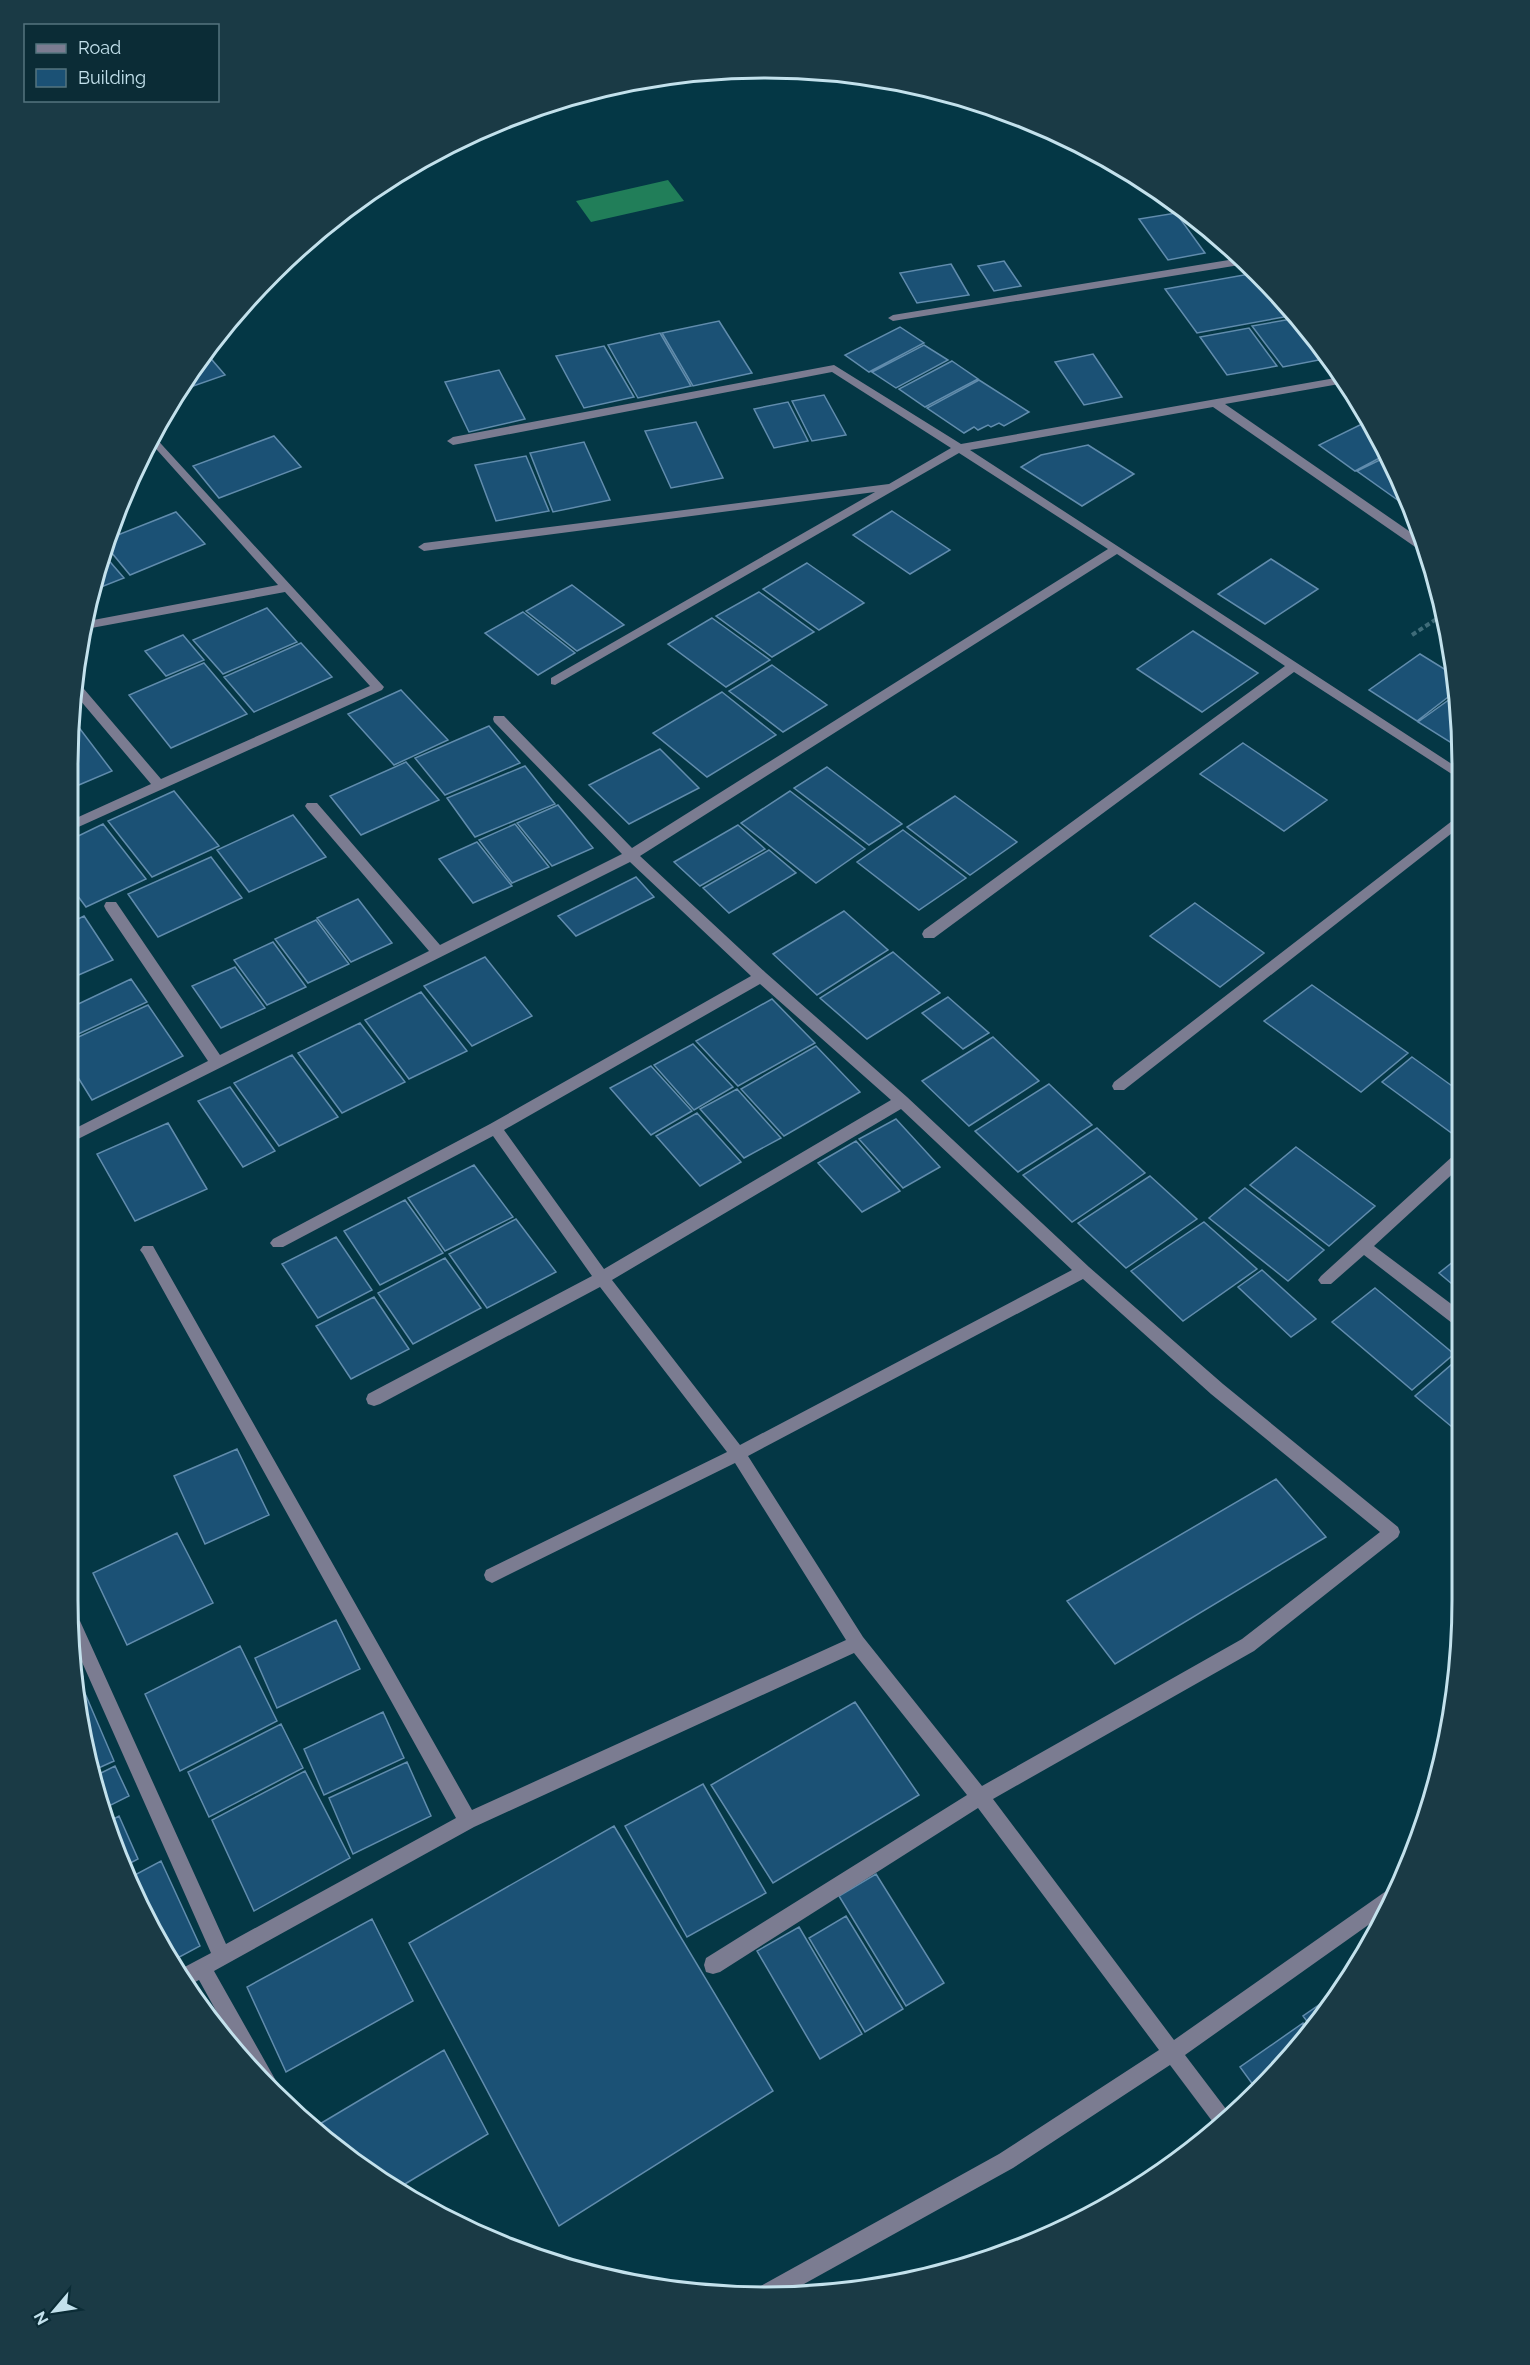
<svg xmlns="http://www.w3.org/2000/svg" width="1530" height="2365" viewBox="0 0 1530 2365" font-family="Raleway,sans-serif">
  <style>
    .water { fill: #217e59 }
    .building { fill: #1b5175; stroke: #618cad; stroke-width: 1.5 }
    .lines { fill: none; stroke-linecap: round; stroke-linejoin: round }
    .path { stroke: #3f6c79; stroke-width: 4; stroke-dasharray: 5 3; stroke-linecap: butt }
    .minor { fill: #7b7c91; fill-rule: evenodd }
    .rim { fill: none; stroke: #c3e1ec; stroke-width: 3 }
  </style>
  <rect width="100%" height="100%" fill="#043745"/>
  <path class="water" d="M668 180 684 201 591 222 576 201Z"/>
  <path class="building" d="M1176 213 1205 253 1168 260 1139 219Z
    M1004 261 1021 286 994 291 978 266Z
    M951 264 969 295 917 303 900 273Z
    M1255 273 1295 315 1197 333 1165 289Z
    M1297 318 1313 335 1329 358 1283 367 1252 326Z
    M719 321 752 373 693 386 662 333Z
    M900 327 924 343 869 372 845 355Z
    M1249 328 1277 366 1227 375 1200 337Z
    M660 333 691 386 638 398 608 345Z
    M924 345 948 360 896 388 872 372Z
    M604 346 634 397 584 408 556 356Z
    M206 353 225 375 179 391Z
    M1093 354 1122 397 1084 405 1055 362Z
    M952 361 978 379 925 407 899 389Z
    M499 370 525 419 469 432 445 382Z
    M979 380 1029 412 1004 426 999 423 991 427 988 425 978 430 974 427 964 433 927 408Z
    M824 395 846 435 812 441 792 401Z
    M788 402 808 441 774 448 754 409Z
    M1368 421 1389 453 1355 471 1319 445Z
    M696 422 723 478 671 488 645 431Z
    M274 436 301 467 219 498 193 466Z
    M584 442 610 500 553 512 530 453Z
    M1088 445 1134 474 1082 506 1021 467 1041 455Z
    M1390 455 1406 498 1399 501 1357 471Z
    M526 456 549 511 496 521 475 465Z
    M892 511 950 550 910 574 853 535Z
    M176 512 205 544 130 575 107 547 110 538Z
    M105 556 124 578 96 589Z
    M1271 559 1318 589 1265 624 1218 594Z
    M807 563 864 603 819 630 763 589Z
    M572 585 624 625 577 651 526 611Z
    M759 592 814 632 772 657 716 616Z
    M267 608 297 642 223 674 193 640Z
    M523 612 575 653 538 675 485 633Z
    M712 618 770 660 726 687 668 644Z
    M1193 631 1258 673 1202 712 1137 669Z
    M183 635 204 660 166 676 145 651Z
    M301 643 332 677 254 712 224 677Z
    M1420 654 1454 675 1456 691 1417 721 1369 690Z
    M204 663 247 714 171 748 129 695Z
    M772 665 827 705 783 732 729 691Z
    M401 690 448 740 394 765 348 714Z
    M722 692 776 735 707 777 653 733Z
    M1457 694 1461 720V749L1418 722Z
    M74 721 112 771 74 787Z
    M489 726 520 763 445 795 415 758Z
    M1243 743 1327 800 1284 831 1200 774Z
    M660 749 699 788 629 824 589 785Z
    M406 762 439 800 361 835 330 796Z
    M525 766 555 804 475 837 447 798Z
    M827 767 902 824 869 845 794 788Z
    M174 791 219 846 152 877 108 821Z
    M790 791 865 849 816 883 741 823Z
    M955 796 1017 842 970 875 907 827Z
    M558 805 593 848 552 866 517 823Z
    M293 815 326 857 249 892 217 850Z
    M103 824 146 879 86 907 74 891V838Z
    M515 824 549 867 512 883 479 840Z
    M738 825 765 849 700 886 674 862Z
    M903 830 966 878 919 910 857 862Z
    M477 842 512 886 473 903 439 859Z
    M769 850 796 873 729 913 703 888Z
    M211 857 242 898 158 937 128 894Z
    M636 877 654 897 576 936 558 916Z
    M358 899 392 943 351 962 317 918Z
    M1195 903 1264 953 1220 987 1150 936Z
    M844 911 888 950 817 995 773 954Z
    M84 916 113 960 74 977V921Z
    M316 920 349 964 308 983 275 939Z
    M273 942 306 987 267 1005 234 960Z
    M893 952 940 993 867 1039 820 998Z
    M485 957 532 1016 472 1046 424 986Z
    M235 967 265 1008 221 1028 192 986Z
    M131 979 147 1002 74 1036V1006Z
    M1312 985 1408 1053 1361 1092 1264 1021Z
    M421 992 467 1051 409 1079 365 1020Z
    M948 997 989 1033 963 1049 922 1013Z
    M772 999 815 1043 738 1086 696 1041Z
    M148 1005 183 1056 92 1100 74 1071V1039Z
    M360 1023 405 1082 342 1113 298 1053Z
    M993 1037 1039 1081 969 1126 922 1081Z
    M693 1044 733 1087 694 1110 654 1065Z
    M816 1046 860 1092 784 1136 741 1089Z
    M292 1055 338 1117 279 1146 234 1083Z
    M1412 1057 1459 1091 1457 1137 1382 1082Z
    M651 1066 692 1111 651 1135 610 1088Z
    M1049 1084 1092 1125 1018 1172 975 1131Z
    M230 1087 275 1151 243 1167 198 1101Z
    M737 1089 781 1138 744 1158 700 1109Z
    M697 1113 741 1162 700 1186 656 1136Z
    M896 1119 940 1167 903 1188 859 1139Z
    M168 1123 207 1189 135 1221 97 1154Z
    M1097 1128 1145 1173 1072 1222 1023 1175Z
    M856 1141 900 1191 862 1212 818 1163Z
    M1296 1147 1375 1206 1329 1246 1250 1185Z
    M474 1165 513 1217 445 1251 408 1198Z
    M1150 1176 1197 1219 1126 1268 1078 1223Z
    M1245 1188 1324 1250 1288 1281 1209 1218Z
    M405 1200 443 1253 380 1285 344 1231Z
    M516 1219 556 1272 487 1308 449 1254Z
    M1204 1222 1257 1269 1183 1321 1131 1271Z
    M336 1237 372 1290 318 1318 282 1264Z
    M1459 1257 1458 1289 1439 1273Z
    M445 1258 481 1308 413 1344 378 1293Z
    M1262 1270 1316 1319 1291 1337 1238 1287Z
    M1375 1288 1454 1354 1412 1390 1332 1322Z
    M374 1297 409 1349 351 1379 316 1326Z
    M1458 1359V1432L1415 1396Z
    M237 1449 269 1515 205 1544 174 1476Z
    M1276 1479 1326 1537 1115 1664 1067 1601Z
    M177 1533 213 1603 127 1645 93 1573Z
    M336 1620 360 1669 277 1708 255 1658Z
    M240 1646 277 1721 180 1771 145 1694Z
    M74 1655 83 1677 74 1682Z
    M81 1684 114 1761 92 1771 74 1691V1688Z
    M855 1702 919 1795 773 1883 711 1785Z
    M383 1712 404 1758 324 1795 304 1749Z
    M281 1724 303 1768 209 1817 188 1772Z
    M407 1762 431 1816 353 1854 329 1798Z
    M115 1766 129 1796 101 1810 93 1777Z
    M305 1771 350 1858 254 1911 212 1820Z
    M703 1784 766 1893 687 1937 625 1826Z
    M119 1816 138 1859 125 1866 104 1824Z
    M614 1826 773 2091 559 2226 409 1943Z
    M161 1861 200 1946 172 1961 131 1877Z
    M876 1874 944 1983 906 2006 839 1896Z
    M846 1916 903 2009 865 2032 809 1938Z
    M372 1919 413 2001 286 2072 247 1987Z
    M799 1927 862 2034 820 2059 757 1951Z
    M1339 1991 1312 2028 1303 2016Z
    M1303 2023 1309 2032 1290 2060 1256 2089 1240 2067Z
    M444 2050 488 2134 395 2190 340 2153 313 2128Z"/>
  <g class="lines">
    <path class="path" d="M1412 635 1444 614"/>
    <path class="minor" d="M1241 258 1246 264 893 321 888 318 893 315Z
      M834 365 961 444 1341 377 1345 383 1225 404 1422 540 1426 551H1421L1213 407 970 450 1461 770V780L1294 672 934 938H924L922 934 924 930 1285 666 1117 554 640 856 766 973 907 1097 1089 1267 1223 1384 1398 1527 1400 1532 1398 1537 1254 1651 993 1799 1174 2040 1389 1889 1395 1886 1399 1888 1388 1911 1185 2055 1229 2113 1215 2125 1170 2065 1013 2168 786 2294 756 2295 759 2287 999 2154 1159 2050 978 1808 720 1972 713 1974 706 1972 704 1965 706 1958 967 1795 854 1653 474 1827 214 1971 275 2079 278 2086 275 2092 246 2065 199 1980 185 1987 177 1971 211 1953 74 1644V1618L80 1621 226 1944 456 1818 143 1254 140 1250 143 1246H153L472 1810 846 1640 735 1463 498 1580 492 1583 486 1580 484 1575 486 1570 727 1452 600 1287 380 1404 374 1406 368 1404 366 1399 368 1394 592 1276 493 1136 283 1247H273L270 1243 273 1239 490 1124 751 976 630 862 74 1141V1129L208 1061 106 910 104 906 106 902H116L220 1055 429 951 307 809 305 806 307 803H317L440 945 622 854 494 722 493 719 494 716H504L632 848 1108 549 959 453 555 685 551 684V678L875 492 424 551 418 547 424 543 889 484 951 448 832 372 453 445 447 441 453 437ZM760 984 891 1100 604 1269 504 1130ZM901 1109 1072 1270 740 1445 612 1280ZM1083 1279 1211 1394 1380 1532 1242 1639 982 1786 863 1637 748 1456Z
      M152 434 384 687 382 690 74 829V819L151 784 74 693V681L78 682 161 779 370 686 285 592 86 629 88 621 278 585 149 441Z
      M1461 814V826L1124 1090H1114L1112 1086 1114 1082Z
      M1459 1153V1168L1374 1246 1458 1309V1324L1452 1323 1364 1255 1331 1284H1321L1318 1280 1321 1276 1454 1155Z"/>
  </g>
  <path d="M0 0H1530V2365H0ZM765 78H765A687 687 0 0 1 1452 765V1600A687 687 0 0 1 765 2287H765A687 687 0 0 1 78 1600V765A687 687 0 0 1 765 78Z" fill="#1a3a45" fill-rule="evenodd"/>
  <path class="rim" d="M765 78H765A687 687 0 0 1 1452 765V1600A687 687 0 0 1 765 2287H765A687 687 0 0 1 78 1600V765A687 687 0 0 1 765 78Z"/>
  <rect x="24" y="24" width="195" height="78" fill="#0b2c36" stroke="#55747f" stroke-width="1.5"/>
  <rect x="36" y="44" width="30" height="9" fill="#7b7c91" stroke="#55747f" stroke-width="1.5"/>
  <text x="78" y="54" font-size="18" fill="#c3e1ec">Road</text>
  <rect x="36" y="69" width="30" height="18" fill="#1b5175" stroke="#55747f" stroke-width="1.5"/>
  <text x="78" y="84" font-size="18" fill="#c3e1ec">Building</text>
  <g transform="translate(54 2311) rotate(241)" stroke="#0b2c36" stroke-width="4.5" paint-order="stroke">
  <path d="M0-4.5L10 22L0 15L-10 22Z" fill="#c3e1ec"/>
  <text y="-9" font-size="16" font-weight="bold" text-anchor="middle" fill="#c3e1ec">N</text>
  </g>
</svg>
